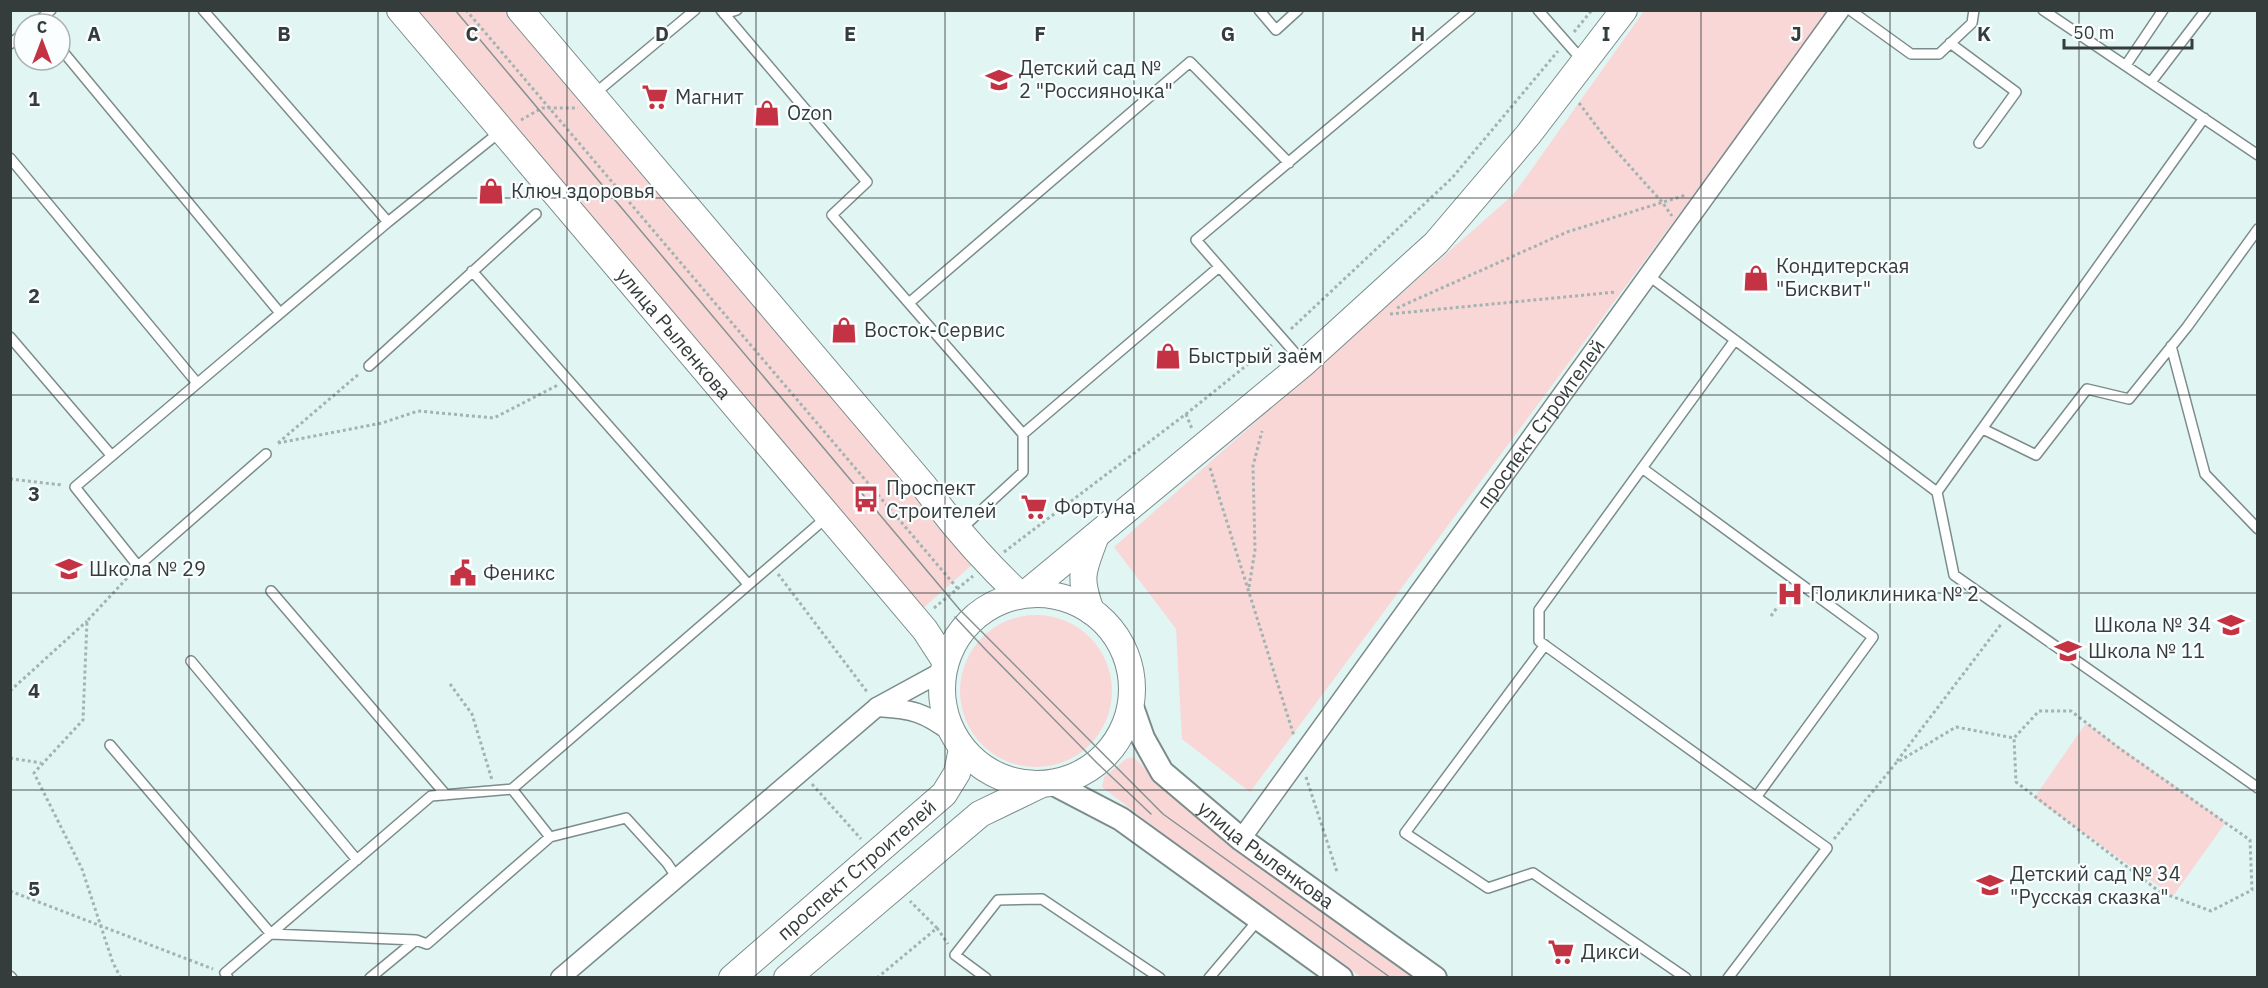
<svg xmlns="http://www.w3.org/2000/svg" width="2268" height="988" viewBox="0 0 2268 988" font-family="'IBM Plex Sans',sans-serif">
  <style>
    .grass { fill: #f9d7d7 }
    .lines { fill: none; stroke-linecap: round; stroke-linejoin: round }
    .service-casing { stroke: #7b8c8b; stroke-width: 12 }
    .minor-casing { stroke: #7b8c8b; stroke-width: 21 }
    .tertiary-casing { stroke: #7b8c8b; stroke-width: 26 }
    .secondary-casing { stroke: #7b8c8b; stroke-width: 28 }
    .path { stroke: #a3b3b1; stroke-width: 3; stroke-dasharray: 3 3; stroke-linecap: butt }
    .service { stroke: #fff; stroke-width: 9 }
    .minor { stroke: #fff; stroke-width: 18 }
    .tertiary { stroke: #fff; stroke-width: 22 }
    .secondary { stroke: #fff; stroke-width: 26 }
    .tram { stroke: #869392; stroke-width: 1.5 }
    .grid { fill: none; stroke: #353d3c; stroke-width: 1.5; stroke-opacity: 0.55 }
    .labels { text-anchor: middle; stroke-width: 4.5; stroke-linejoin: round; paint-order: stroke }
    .poi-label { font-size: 20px; fill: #353d3c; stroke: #fafefe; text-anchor: start }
    .street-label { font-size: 20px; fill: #353d3c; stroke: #fafefe }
    .grid-label { font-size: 20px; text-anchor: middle; font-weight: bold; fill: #353d3c; stroke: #fafefe; stroke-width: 4.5; stroke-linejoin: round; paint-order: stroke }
  </style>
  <rect width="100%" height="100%" fill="#e1f5f3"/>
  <path class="grass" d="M416 11H504L974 563 921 610Z
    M1644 11H1830L1250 792 1182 739 1176 629 1114 547 1514 194Z
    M960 691a76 76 0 1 1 152 0a76 76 0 1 1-152 0Z
    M2086 723 2226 822 2173 896 2034 798Z
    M1134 757 1153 777 1431 977H1361L1149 823 1102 787 1104 777 1126 759Z"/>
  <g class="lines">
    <g class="service-casing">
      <path id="service" d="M203 10 388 222
        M721 10 867 182 832 215 1023 434
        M1259 10 1276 30 1298 10
        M1538 10 1582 60
        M1850 10 1911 54H1939L1972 23 1974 10
        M2043 10 2258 155
        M724 14 737 10
        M35 24 51 10
        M1950 43 2016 92 1979 143
        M10 44 24 33
        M60 48 280 313
        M2126 65 2163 10
        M2151 82 2206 10
        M593 95 695 10
        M10 158 197 383
        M472 271 748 584
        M1649 276 1735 340
        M909 303 1190 62 1289 163
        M10 337 111 455
        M2171 346 2205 474 2258 529
        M1302 361 1196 240 1470 10
        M369 366 536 214
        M1983 429 2036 455 2087 389 2129 399 2187 327 2258 229
        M266 454 138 566 75 487 388 222 501 131
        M1642 468 1873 637 1757 796
        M1937 492 1954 575 2258 788
        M960 530 1023 472V434L1219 267
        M271 591 446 795
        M1545 645 1405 833 1488 888 1533 873 1686 978
        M191 661 357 860
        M110 745 271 934 416 940
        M512 789 827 517
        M10 976 12 978
        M228 978 225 973 431 796 512 789 550 837
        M370 978 416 940 427 944 550 837 626 818 667 863 677 878
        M986 978 955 955 998 900 1042 899 1160 978
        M1209 978 1259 919
        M1728 978 1827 848 1539 641V610L1735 340 1937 492 2204 118"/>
    </g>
    <g class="minor-casing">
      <g id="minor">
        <path d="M877 707C912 709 924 712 952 733"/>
        <path id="s1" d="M1241 839 1840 10"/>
        <path d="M560 978 877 707 943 671"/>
      </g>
    </g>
    <g class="tertiary-casing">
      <g id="tertiary">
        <path id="s2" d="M1131 704 1143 738 1162 772 1241 839 1435 978"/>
        <path d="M1052 783 1121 819 1341 978"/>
      </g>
    </g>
    <g class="secondary-casing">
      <g id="secondary">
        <path id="s3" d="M400 10 925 630 945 661"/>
        <path d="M520 10 924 486C953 526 984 561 1020 595"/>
        <circle cx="1037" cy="689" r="95"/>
        <path d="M1025 594 1304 363 1436 243 1528 135 1624 10"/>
        <path d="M1091 611C1078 576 1083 571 1095 538"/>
        <path id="s4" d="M732 978 944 794 957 773 962 749"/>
        <path d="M787 978 980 814 1040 785"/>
      </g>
    </g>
    <path class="path" d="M466 10 958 589
      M1574 32 1592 10
      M1579 103 1610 144 1662 202 1672 216
      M521 120 542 108H578
      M1397 308 1567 232 1686 195
      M1390 314 1616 292
      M1291 329 1452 178 1558 51
      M1186 414 1192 429
      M278 443 382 423 418 411 494 418 558 385
      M278 443 360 373
      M1210 468 1294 736
      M10 479 62 485
      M1004 552 1186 414 1272 345
      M778 574 868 693
      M1249 587 1255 550 1253 466 1262 431
      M934 608 973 576
      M1771 616 1789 591
      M450 684 472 714 492 780
      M10 691 87 621
      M10 758 41 763
      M1897 761 2002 623
      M1306 777 1337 872
      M812 784 861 839
      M1834 839 1896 763 1956 727 2014 738 2039 711H2071L2119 748 2250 840 2252 890 2211 911 2160 892 2016 782 2014 738
      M10 891 213 969
      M937 928 948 944
      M121 978 113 963 82 869 34 773 83 720 87 621 130 575
      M877 978 937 928 910 901"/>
    <use href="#service" class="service"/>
    <use href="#minor" class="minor"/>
    <use href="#tertiary" class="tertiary"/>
    <use href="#secondary" class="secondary"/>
    <path class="tram" d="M455 10 960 610 1163 814 1391 978
      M955 617 985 649 1097 763 1151 814"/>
  </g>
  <path class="grid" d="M189 10V978M378 10V978M567 10V978M756 10V978M945 10V978M1134 10V978M1323 10V978M1512 10V978M1701 10V978M1890 10V978M2079 10V978M10 198H2258M10 395H2258M10 593H2258M10 790H2258"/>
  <defs>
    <g id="school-bare" transform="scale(2.07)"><path d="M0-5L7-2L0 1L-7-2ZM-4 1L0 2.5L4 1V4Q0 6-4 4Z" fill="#c33344" stroke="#fafefe" stroke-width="2.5" paint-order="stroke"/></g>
    <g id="supermarket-bare" transform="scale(2.07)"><path d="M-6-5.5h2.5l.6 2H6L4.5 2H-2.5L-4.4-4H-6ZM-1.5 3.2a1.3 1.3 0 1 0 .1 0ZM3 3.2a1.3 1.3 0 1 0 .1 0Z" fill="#c33344" stroke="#fafefe" stroke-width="2.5" paint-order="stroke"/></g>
    <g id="shop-bare" transform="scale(2.07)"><path d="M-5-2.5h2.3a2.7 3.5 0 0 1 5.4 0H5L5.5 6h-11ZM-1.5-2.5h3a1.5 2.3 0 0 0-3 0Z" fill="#c33344" stroke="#fafefe" stroke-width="2.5" paint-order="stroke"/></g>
    <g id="bus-bare" transform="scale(2.07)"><path d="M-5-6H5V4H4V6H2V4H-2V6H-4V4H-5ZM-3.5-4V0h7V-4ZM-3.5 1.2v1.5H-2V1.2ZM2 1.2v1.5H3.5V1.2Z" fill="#c33344" stroke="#fafefe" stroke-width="2.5" paint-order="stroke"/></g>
    <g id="civic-bare" transform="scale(2.07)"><path d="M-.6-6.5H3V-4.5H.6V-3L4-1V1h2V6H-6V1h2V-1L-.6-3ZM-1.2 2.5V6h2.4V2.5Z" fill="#c33344" stroke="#fafefe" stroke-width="2.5" paint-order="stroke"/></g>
    <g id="hospital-bare" transform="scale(2.07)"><path d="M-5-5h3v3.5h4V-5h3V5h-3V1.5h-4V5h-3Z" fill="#c33344" stroke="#fafefe" stroke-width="2.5" paint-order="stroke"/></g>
  </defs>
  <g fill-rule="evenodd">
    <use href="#school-bare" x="999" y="80"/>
    <use href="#supermarket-bare" x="655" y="97"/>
    <use href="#shop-bare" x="767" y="113"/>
    <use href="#shop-bare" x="491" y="191"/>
    <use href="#shop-bare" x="1756" y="278"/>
    <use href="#shop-bare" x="844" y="330"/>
    <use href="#shop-bare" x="1168" y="356"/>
    <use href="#bus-bare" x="866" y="499"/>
    <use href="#supermarket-bare" x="1034" y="507"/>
    <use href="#school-bare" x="69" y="569"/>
    <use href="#civic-bare" x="463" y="573"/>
    <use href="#hospital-bare" x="1790" y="594"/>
    <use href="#school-bare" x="2231" y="625"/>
    <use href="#school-bare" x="2068" y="651"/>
    <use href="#school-bare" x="1990" y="885"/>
    <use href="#supermarket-bare" x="1561" y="952"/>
  </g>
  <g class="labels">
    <g class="poi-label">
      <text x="1019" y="75">Детский сад №<tspan x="1019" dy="23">2 "Россияночка"</tspan></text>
      <text x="675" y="104">Магнит</text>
      <text x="787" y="120">Ozon</text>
      <text x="511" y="198">Ключ здоровья</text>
      <text x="1776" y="273">Кондитерская<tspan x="1776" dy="23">"Бисквит"</tspan></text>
      <text x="864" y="337">Восток-Сервис</text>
      <text x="1188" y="363">Быстрый заём</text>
      <text x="886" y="495">Проспект<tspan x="886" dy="23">Строителей</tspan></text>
      <text x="1054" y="514">Фортуна</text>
      <text x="89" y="576">Школа № 29</text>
      <text x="483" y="580">Феникс</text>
      <text x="1810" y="601">Поликлиника № 2</text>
      <text x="2211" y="632" text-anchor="end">Школа № 34</text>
      <text x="2088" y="658">Школа № 11</text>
      <text x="2010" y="881">Детский сад № 34<tspan x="2010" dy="23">"Русская сказка"</tspan></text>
      <text x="1581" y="959">Дикси</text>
    </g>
    <g class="street-label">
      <text dy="7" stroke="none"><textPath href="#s3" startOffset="424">улица Рыленкова</textPath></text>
      <text dy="7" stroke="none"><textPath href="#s1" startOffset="512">проспект Строителей</textPath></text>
      <text dy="7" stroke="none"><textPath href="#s2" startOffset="208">улица Рыленкова</textPath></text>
      <text dy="7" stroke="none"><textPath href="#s4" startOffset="165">проспект Строителей</textPath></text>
    </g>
  </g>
  <g class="grid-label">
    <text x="94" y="41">A</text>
    <text x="284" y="41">B</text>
    <text x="472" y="41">C</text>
    <text x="662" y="41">D</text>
    <text x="850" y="41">E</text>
    <text x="1040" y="41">F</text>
    <text x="1228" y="41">G</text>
    <text x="1418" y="41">H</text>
    <text x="1606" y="41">I</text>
    <text x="1796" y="41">J</text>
    <text x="1984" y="41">K</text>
    <text x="34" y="106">1</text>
    <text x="34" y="303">2</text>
    <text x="34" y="501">3</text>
    <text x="34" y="698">4</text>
    <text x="34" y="896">5</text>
  </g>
  <rect width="2268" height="988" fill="none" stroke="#353d3c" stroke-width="24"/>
  <g transform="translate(42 42)"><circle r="28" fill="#fafefe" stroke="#abb1b0" stroke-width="1.5"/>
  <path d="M0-4.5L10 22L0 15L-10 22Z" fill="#c33344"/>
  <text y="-9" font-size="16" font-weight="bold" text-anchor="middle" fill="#353d3c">С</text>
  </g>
  <path d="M2064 39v9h128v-9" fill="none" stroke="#353d3c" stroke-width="3"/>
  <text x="2073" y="39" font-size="18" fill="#353d3c" stroke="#fafefe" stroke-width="4.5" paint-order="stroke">50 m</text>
</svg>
